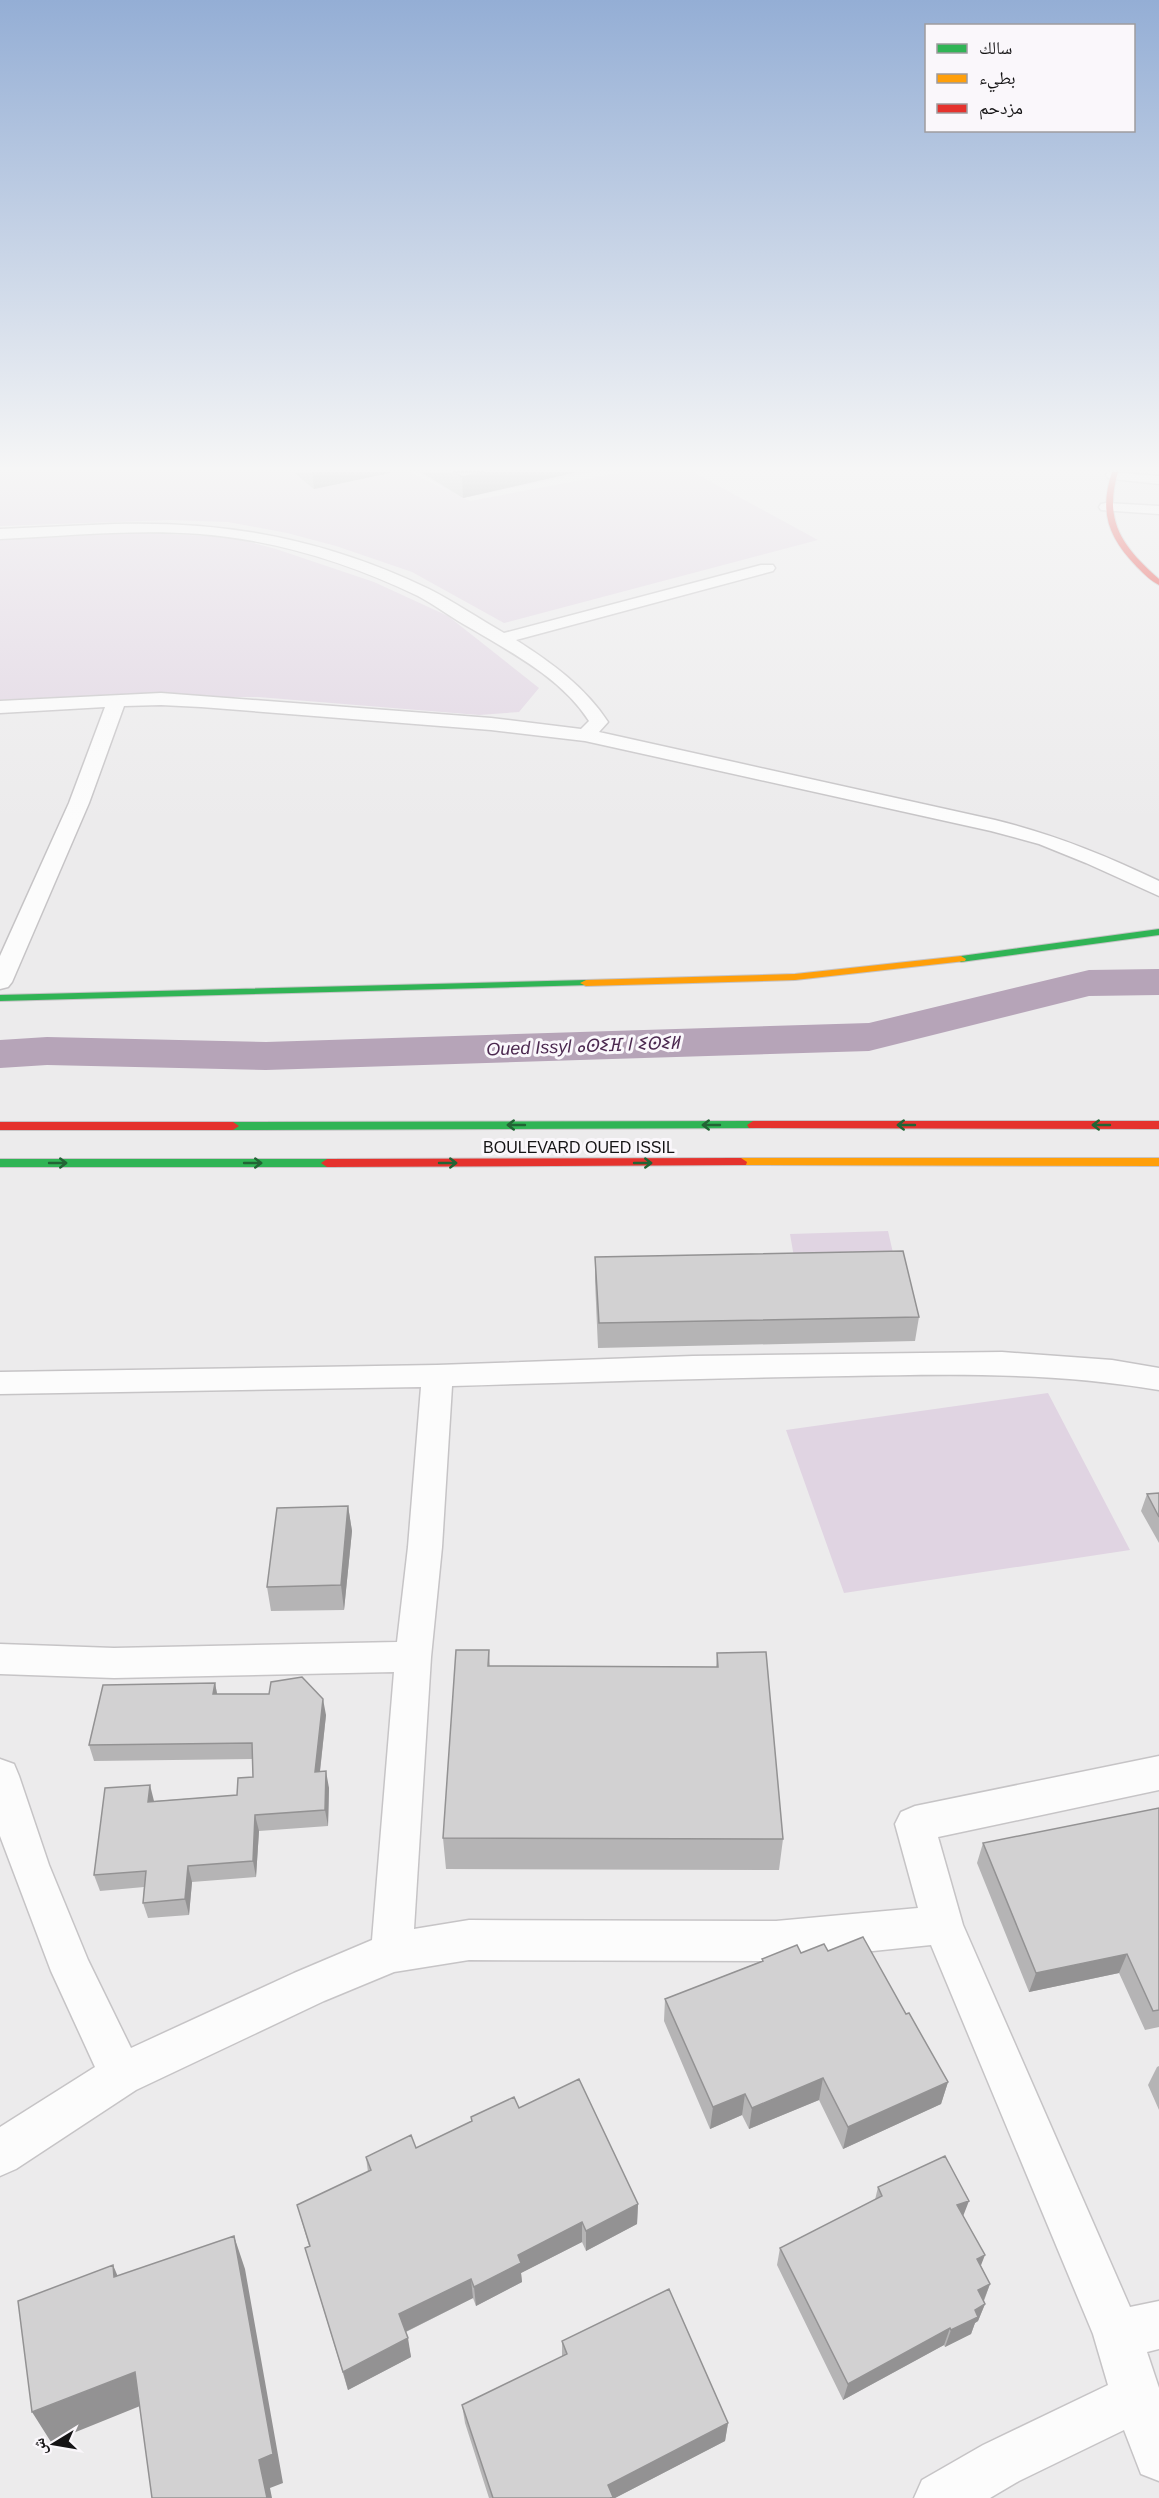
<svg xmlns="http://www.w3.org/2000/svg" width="1159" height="2498" viewBox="0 0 1159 2498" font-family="Arial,'Noto Naskh Arabic','Noto Sans Tifinagh',sans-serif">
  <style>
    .green { fill: #e0d4e2 }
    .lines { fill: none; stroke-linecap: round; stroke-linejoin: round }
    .river { fill: #b6a4b8; fill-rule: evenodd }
    .street-casing { stroke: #c6c4c6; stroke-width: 3 }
    .fast-casing { stroke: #c6c4c6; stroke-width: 2 }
    .slow-casing { stroke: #c6c4c6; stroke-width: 2 }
    .jam-casing { stroke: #c6c4c6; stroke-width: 2 }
    .street { fill: #fcfcfc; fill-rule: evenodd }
    .fast { fill: #30b455; fill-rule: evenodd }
    .slow { fill: #ff9f0a; fill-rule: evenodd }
    .jam { fill: #e5322d; fill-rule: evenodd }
    .wall { fill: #b5b4b5 }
    .shaded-wall { fill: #939293 }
    .building { fill: #d2d1d2; stroke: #939293; stroke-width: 1.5 }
    .oneway { stroke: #226435 }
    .labels { text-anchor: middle; stroke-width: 6; stroke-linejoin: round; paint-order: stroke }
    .street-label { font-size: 16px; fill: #151415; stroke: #faf7fb }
    .water-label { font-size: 18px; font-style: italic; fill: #4c2950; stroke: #faf7fb }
  </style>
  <rect width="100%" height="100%" fill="#ecebec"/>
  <path class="green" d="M0 472H410L452 493 418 472H591L463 498 470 501 624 472H693L818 540 504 623 412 572 336 546 287 533 228 522 171 520 0 526Z
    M122 532 231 537 276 549 374 582 448 616 539 688 519 712 479 715 258 697H67L0 700V537Z
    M888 1231 896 1266 796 1269 790 1234Z
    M1048 1393 1130 1550 844 1593 786 1430Z"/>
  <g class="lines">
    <path class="river" d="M1159 969V995L1089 996 869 1051 266 1070 47 1065 0 1068V1040L47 1037 266 1042 869 1023 1089 970Z"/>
    <g class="street-casing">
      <path id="street" d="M1108 472 1159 476V484L1113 479 1108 478 1106 475Z
        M1106 503 1159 506V514L1101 510 1099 507 1101 504Z
        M114 524C228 521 325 539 429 589 455 602 479 619 504 633L761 565H773L775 568 773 571 516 640C552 663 585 687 608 722L599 732 995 820C1053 834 1105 855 1159 881V896L1086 863 1039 844 991 831 585 741 491 730 201 707 161 705 124 706 89 803 12 982 8 987 0 989V956L69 803 105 707 0 713V701L161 693 491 718 581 729 589 721C562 679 514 654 472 629 453 619 437 606 418 596 350 563 275 540 200 534 134 529 66 536 0 539V529Z
        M1002 1352 1112 1360 1159 1368V1390C1055 1372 952 1374 847 1376 715 1378 583 1382 452 1386L442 1547 431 1657 414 1929 469 1920 776 1921 918 1908 895 1824 901 1812 915 1806 1159 1756V1790L938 1837 963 1925 1130 2307 1159 2301V2349L1147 2352 1159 2388V2481L1141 2474 1124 2430 1019 2481 990 2498H914L922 2480 983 2445 1108 2385 1093 2334 931 1945 776 1961 469 1960 394 1972 324 2001 136 2090 16 2169 0 2176V2127L95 2067 51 1971 0 1836V1759L14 1764 19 1776 49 1865 88 1960 131 2048 294 1973 372 1940 394 1672 114 1678 0 1674V1644L114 1648 397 1642 408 1547 421 1387 0 1394V1372L437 1365 693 1356Z"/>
    </g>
    <g class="fast-casing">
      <path id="fast" d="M1159 929V935L961 962 956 959 961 956Z
        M586 980 592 983 590 985 0 1001V995Z
        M753 1121 759 1125 757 1128 233 1130 227 1126 233 1122Z
        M0 1159H327L333 1163 327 1167H0Z"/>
    </g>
    <g class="slow-casing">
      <path id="slow" d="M961 956 966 959 965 961 795 980 586 986 580 983 586 980 795 974Z
        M741 1158H1159V1166L736 1165 735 1162Z"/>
    </g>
    <g class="jam-casing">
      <path id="jam" d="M1112 472H1118C1103 522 1123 547 1159 579V585C1151 581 1144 574 1137 567 1108 537 1099 512 1112 472Z
        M753 1121H1159V1129L749 1128 747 1125Z
        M0 1122H233L239 1126 233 1130H0Z
        M741 1158 747 1162 746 1165 327 1167 321 1163 327 1159Z"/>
    </g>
    <use href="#street" class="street"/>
    <use href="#fast" class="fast"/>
    <use href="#slow" class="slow"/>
    <use href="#jam" class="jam"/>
  </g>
  <path class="wall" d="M293 472H394L314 489Z
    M421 472H577L463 498Z
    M595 1257 919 1317 915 1341 598 1348 595 1281Z
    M1159 1493V1543L1141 1511 1147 1494Z
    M348 1506 352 1531 344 1610 271 1611 267 1587Z
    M489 1650 490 1666 716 1667 717 1653 783 1839 779 1870 446 1869 443 1838Z
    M215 1683 217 1694 326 1715 320 1772 329 1788 328 1826 259 1831 256 1877 192 1882 189 1915 148 1918 143 1903 144 1887 100 1891 94 1875 154 1801 237 1795 253 1777 252 1759 94 1761 89 1745Z
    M1159 1808V2027L1145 2030 1119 1973 1029 1992 977 1863 983 1843Z
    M828 1951 906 2014 948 2082 941 2104 843 2149 819 2100 749 2129 742 2115 710 2129 664 2021 665 1999 762 1961V1959L801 1953Z
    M1159 2066V2110L1148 2085 1157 2067Z
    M519 2108 638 2204 637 2224 586 2251 582 2242 521 2273 522 2282 476 2306 473 2298 406 2332 411 2357 348 2390 311 2268 305 2248 309 2246 297 2205 368 2172 366 2157 416 2148 471 2122V2117Z
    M878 2187 963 2216 981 2266 990 2284 984 2301 985 2304 978 2321 975 2323 971 2334 945 2347 944 2345 843 2400 777 2265 780 2248 875 2200Z
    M562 2341 728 2423 725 2441 615 2498H489L465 2423 462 2405 562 2357Z"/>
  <path class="shaded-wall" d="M312 472H394L314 489Z
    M484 472H577L463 498 462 477Z
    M348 1506 352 1531 344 1610 341 1585Z
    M215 1683 218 1699 213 1694Z
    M323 1699 326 1715 318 1788 315 1772Z
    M326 1771 329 1788 328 1826 325 1810Z
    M150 1785 154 1801 148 1802Z
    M255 1815 259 1831 256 1877 253 1861Z
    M188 1866 192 1882 189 1915 185 1899Z
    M1127 1954 1119 1973 1029 1992 1036 1973Z
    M823 2078 819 2100 749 2129 752 2108Z
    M948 2082 941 2104 843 2149 848 2127Z
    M745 2094 742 2115 710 2129 713 2107Z
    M969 2201 962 2219 957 2205Z
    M638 2204 637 2224 586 2251V2231Z
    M582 2222V2242L521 2273 522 2282 476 2306 474 2287 518 2255Z
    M234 2236 245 2269 283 2483 270 2488 272 2498H267L259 2460Z
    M985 2255 978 2273 977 2259Z
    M113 2265 127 2298 114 2277Z
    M471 2279 473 2298 403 2333 399 2314Z
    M990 2284 983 2302 978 2290Z
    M985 2304 978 2321 975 2323 971 2334 945 2347 951 2330 975 2310Z
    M950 2328 944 2345 843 2400 848 2384Z
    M408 2338 411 2357 348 2390 343 2372Z
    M135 2372 150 2402 51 2442 32 2412Z
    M728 2423 725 2441 615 2498H608V2485Z"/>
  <path class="building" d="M454 472H484L462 477Z
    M903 1251 919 1317 599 1323 595 1257Z
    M1159 1493V1517L1147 1494Z
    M348 1506 341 1585 267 1587 277 1508Z
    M456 1650H489L488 1666 718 1667 717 1653 766 1652 783 1839 443 1838Z
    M302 1677 323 1699 315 1772 326 1771 325 1810 255 1815 253 1861 188 1866 185 1899 143 1903 146 1871 94 1875 105 1788 150 1785 148 1802 237 1795 238 1778 253 1777 252 1743 89 1745 103 1685 215 1683 213 1694H269L271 1682Z
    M1159 1808V2010L1153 2011 1127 1954 1036 1973 983 1843Z
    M863 1937 906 2014 909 2013 948 2082 848 2127 823 2078 752 2108 745 2094 713 2107 665 1999 763 1961 762 1959 797 1945 801 1953 824 1944 828 1951Z
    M579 2079 638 2204 586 2231 582 2222 518 2255 521 2263 474 2287 471 2279 399 2314 408 2338 343 2372 305 2248 310 2246 297 2205 371 2170 366 2157 411 2135 416 2148 472 2121 471 2117 514 2097 519 2108Z
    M945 2156 969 2201 957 2205 985 2255 977 2259 990 2284 978 2290 985 2304 975 2310 978 2317 951 2330 950 2328 848 2384 780 2248 882 2196 878 2187Z
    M234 2236 273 2454 259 2460 267 2498H152L135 2372 32 2412 18 2301 113 2265 114 2277Z
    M669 2289 728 2423 608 2485 613 2497 610 2498H493L462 2405 567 2354 562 2341Z"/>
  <defs><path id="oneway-shaft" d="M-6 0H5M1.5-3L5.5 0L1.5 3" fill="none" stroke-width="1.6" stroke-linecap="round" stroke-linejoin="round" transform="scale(1.5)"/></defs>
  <g class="oneway">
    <use href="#oneway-shaft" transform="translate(516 1125) rotate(180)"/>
    <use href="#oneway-shaft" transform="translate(711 1125) rotate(180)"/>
    <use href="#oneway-shaft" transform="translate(906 1125) rotate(180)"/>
    <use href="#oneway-shaft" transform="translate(1101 1125) rotate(180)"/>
    <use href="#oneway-shaft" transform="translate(58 1163)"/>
    <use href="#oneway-shaft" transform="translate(253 1163)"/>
    <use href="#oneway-shaft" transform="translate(448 1163)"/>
    <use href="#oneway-shaft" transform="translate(643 1163)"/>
  </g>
  <linearGradient id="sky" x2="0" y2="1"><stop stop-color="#94aed5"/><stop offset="0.57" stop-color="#f6f6f6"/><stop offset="1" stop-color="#f6f6f6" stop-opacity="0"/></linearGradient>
  <rect width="1159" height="822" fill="url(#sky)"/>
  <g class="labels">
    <g class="street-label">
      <text x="579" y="1153">BOULEVARD OUED ISSIL</text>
    </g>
    <g class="water-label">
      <text transform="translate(583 1046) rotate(-2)" y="6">Oued Issyl ⴰⵙⵉⴼ ⵏ ⵉⵙⵉⵍ</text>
    </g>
  </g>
  <rect x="925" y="24" width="210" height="108" fill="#faf7fb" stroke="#9e9c9f" stroke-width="1.5"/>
  <rect x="937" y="44" width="30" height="9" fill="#30b455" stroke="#9e9c9f" stroke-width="1.5"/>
  <text x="979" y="54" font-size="18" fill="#151415">سالك</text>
  <rect x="937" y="74" width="30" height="9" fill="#ff9f0a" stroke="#9e9c9f" stroke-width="1.5"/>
  <text x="979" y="84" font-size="18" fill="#151415">بطيء</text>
  <rect x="937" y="104" width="30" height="9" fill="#e5322d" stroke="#9e9c9f" stroke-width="1.5"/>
  <text x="979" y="114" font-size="18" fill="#151415">مزدحم</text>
  <g transform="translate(54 2444) rotate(259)" stroke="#faf7fb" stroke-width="4.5" paint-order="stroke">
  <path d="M0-4.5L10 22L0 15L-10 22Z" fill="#151415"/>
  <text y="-9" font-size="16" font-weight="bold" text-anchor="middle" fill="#151415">ش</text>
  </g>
</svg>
